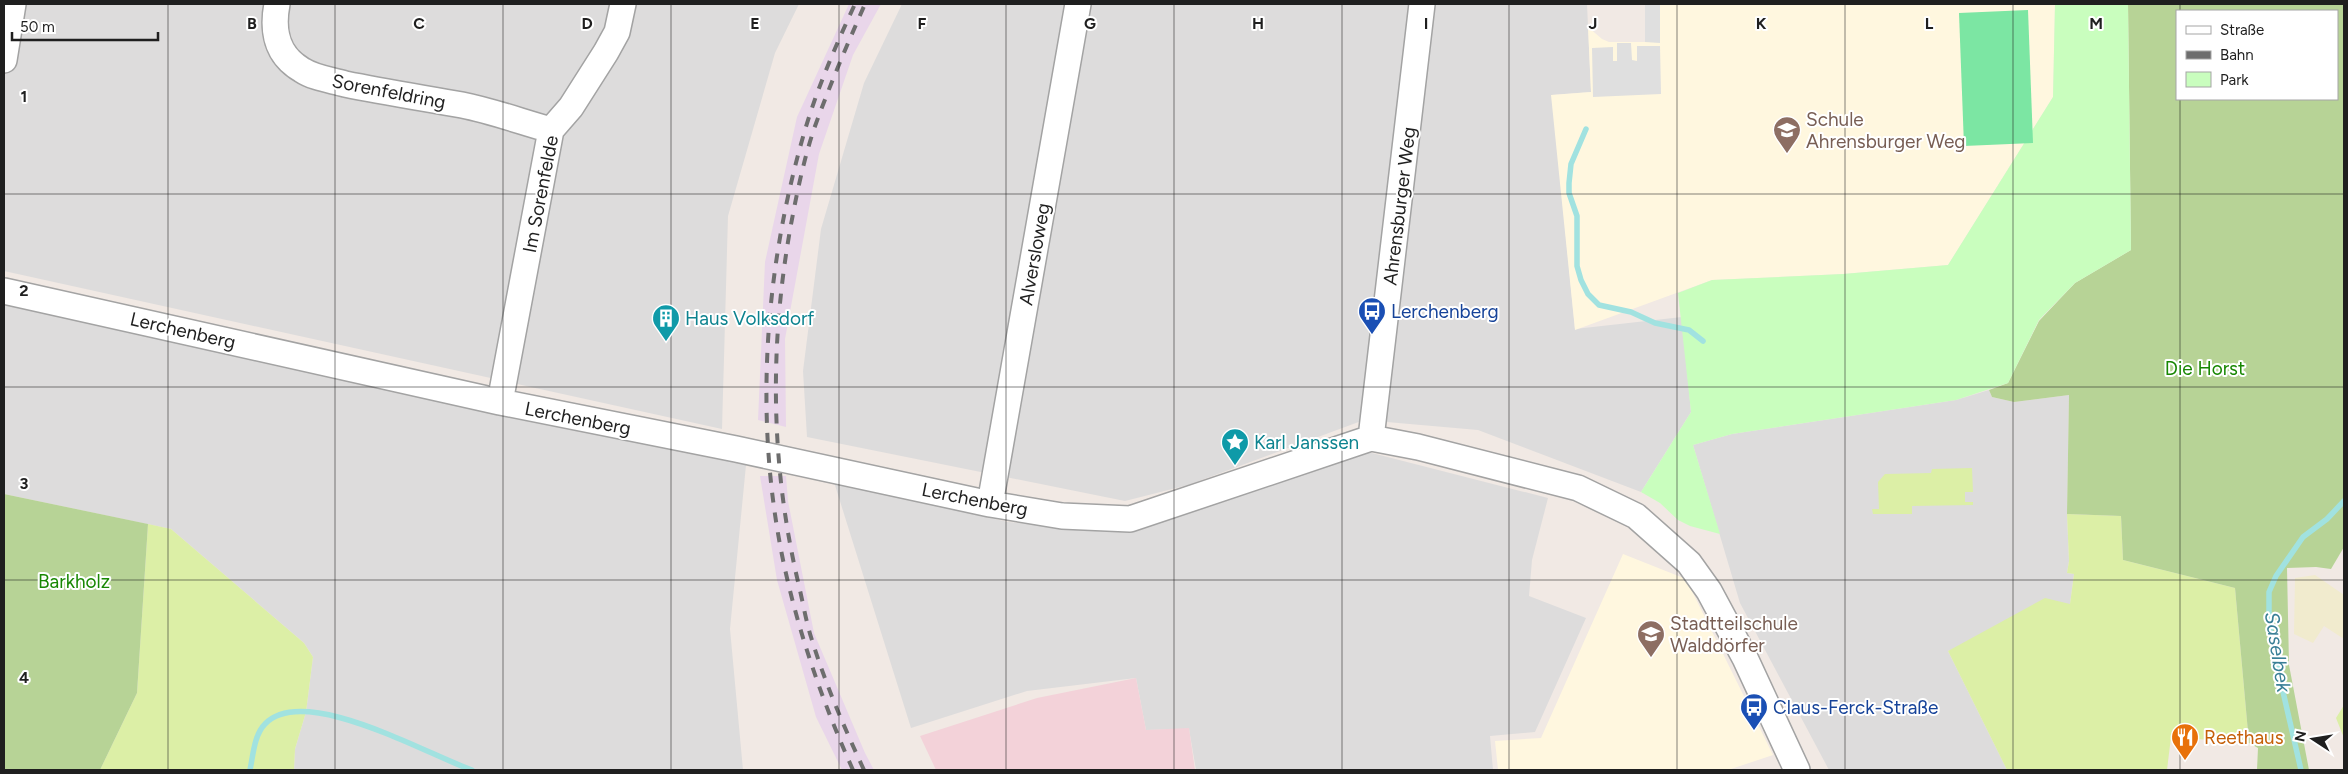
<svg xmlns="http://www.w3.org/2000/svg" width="2348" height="774" viewBox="0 0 2348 774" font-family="Figtree,sans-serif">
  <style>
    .residential { fill: #dddcdc }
    .commercial { fill: #f3d2d9 }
    .industrial { fill: #e9d6ea }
    .education { fill: #fff7df }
    .farmland { fill: #f1ebce }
    .grass { fill: #dcefa6 }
    .forest { fill: #b7d396; fill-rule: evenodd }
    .park { fill: #c9febe }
    .pitch { fill: #7ce6a3 }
    .parking { fill: #dfdfdf }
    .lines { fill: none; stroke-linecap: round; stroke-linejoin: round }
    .stream { stroke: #a1e2e0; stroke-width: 5.5 }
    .minor-casing { stroke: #a3a3a3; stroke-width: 28 }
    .minor { stroke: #fff; stroke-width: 25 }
    .rail { stroke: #6d6d6d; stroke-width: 4; stroke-dasharray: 10 10; stroke-linecap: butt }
    .grid { fill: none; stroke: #1f1f1f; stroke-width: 1; stroke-opacity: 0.55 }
    .labels { text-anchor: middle; stroke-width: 4; stroke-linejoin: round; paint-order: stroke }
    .street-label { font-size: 19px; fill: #1f1f1f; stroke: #fff }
    .education-label { font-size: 19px; fill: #785e54; stroke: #fff; text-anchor: start }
    .transit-label { font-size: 19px; fill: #164399; stroke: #fff; text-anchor: start }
    .culture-label { font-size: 19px; fill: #0d838f; stroke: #fff; text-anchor: start }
    .park-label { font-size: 19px; fill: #188703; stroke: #fff }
    .food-label { font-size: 19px; fill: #c56008; stroke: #fff; text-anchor: start }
    .water-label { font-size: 20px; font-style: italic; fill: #397f96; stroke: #fff }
    .grid-label { font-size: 16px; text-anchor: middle; font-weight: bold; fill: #1f1f1f; stroke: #fff; stroke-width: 4; stroke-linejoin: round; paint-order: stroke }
  </style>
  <rect width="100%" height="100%" fill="#f1e9e4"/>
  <path class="residential" d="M4 4H799L775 53 728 216 722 429 4 271Z
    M902 4H1587L1591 92 1552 95 1575 329 1682 317 1691 412 1641 492 1478 430 1364 420 1188 485 1125 501 807 437 803 371 821 229 864 83Z
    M4 304 746 465 730 629 743 770H294L295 749 306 712 313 657 304 643 171 529 4 494Z
    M1989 390 1992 397 2014 402 2069 395 2067 514 2069 561 2067 573 2074 574 2070 604 1948 651 2007 770H1829L1740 603 1693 445 1732 434 1956 400Z
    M1368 452 1548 498 1532 560 1529 596 1586 618 1535 732 1490 736 1493 770H1196L1189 729 1146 730 1136 678 1027 691 911 728 834 482 1008 522 1129 532Z"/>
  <path class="commercial" d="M1136 678 1146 730 1189 728 1195 770H936L920 736 1037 698Z"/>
  <path class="industrial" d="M849 4H881L853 55 819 154 785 339 786 427 758 420 765 262 797 117Z
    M760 476H786L788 501 814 633 865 753 874 770H842L816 717 777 580Z"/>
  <path class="education" d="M1660 4H2055L2053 97 1948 265 1843 274 1712 280 1575 330 1551 95 1591 92 1588 27 1602 39 1609 42H1660Z
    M1623 554 1686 579 1773 755 1728 770H1498L1495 741 1541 738Z"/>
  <path class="farmland" d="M2315 575 2344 595V639L2324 626 2313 643 2294 634 2295 578Z"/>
  <path class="grass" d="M1972 468 1973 492H1965V502H1973V505L1912 506V514H1873L1872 509H1879L1878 482 1885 474 1931 473 1932 469Z
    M2067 514 2121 516 2123 560 2235 588 2249 743 2171 737 2167 770H2007L1948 651 2045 598 2070 604 2074 574 2067 573 2069 561Z
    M148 524 171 529 304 643 313 657 306 712 295 749 294 770H100L137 693Z
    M2344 705V738L2336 718Z"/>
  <path class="forest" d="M2128 4H2344V547L2331 569 2316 567 2287 568 2289 665 2309 770H2257L2258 748 2249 743 2235 588 2123 560 2121 516 2067 514 2069 395 2014 402 1992 397 1989 390 2008 383 2039 321 2075 283 2131 250ZM2177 11H2337V99H2177Z
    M4 494 148 524 137 693 100 770H4Z"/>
  <path class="park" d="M2055 4H2128L2131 250 2075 283 2039 320 2008 383 1956 400 1732 434 1693 445 1720 534 1690 526 1678 520 1660 503 1641 492 1691 412 1678 293 1712 280 1843 274 1948 265 2053 97Z"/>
  <path class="pitch" d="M2028 10 2033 143 1964 146 1959 13Z"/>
  <path class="parking" d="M1645 4H1660V43L1645 42Z
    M1617 43H1631L1632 60 1637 61V46H1660L1661 94 1593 97 1592 48 1613 47V61H1617Z"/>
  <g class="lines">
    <path class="stream" d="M1586 129 1571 164 1569 183V193L1577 216V266L1581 280 1588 294 1599 305 1631 312 1655 323 1689 330 1703 341
      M250 770C253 756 254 735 265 724 304 683 428 755 472 770
      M2301 770 2272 644 2269 617V592L2276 576 2303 537 2327 519 2344 501"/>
    <g class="minor-casing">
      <path id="minor" d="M277 4C272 30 276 55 302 70 314 78 331 80 345 84 384 92 423 98 462 105 492 111 522 122 551 130
        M4 60 13 4
        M4 291 500 402 736 449 990 504 1062 516 1130 519 1371 438 1418 447 1578 488 1636 516 1689 563 1709 591 1745 658 1797 770
        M500 402 551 130 571 107 606 52 617 32 623 4
        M1371 438 1422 4
        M990 504 1078 4"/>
    </g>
    <use href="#minor" class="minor"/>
    <path class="rail" d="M853 770C822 701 797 629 782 555 754 415 765 266 805 130 818 86 836 45 855 4
      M864 770C844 727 825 683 811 637 806 621 803 603 799 586 771 469 769 349 790 230 796 197 803 162 814 129 829 87 847 45 865 4"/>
  </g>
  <path class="grid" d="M168 4V770M335 4V770M503 4V770M671 4V770M839 4V770M1006 4V770M1174 4V770M1342 4V770M1509 4V770M1677 4V770M1845 4V770M2013 4V770M2180 4V11M2180 99V770M4 194H2344M4 387H2344M4 580H2344"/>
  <defs>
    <g id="school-pin" transform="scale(1.4375)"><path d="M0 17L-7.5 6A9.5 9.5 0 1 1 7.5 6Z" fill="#8d6e63" stroke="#fff"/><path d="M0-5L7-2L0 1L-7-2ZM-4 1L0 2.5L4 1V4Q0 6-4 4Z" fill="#fff"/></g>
    <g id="bus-pin" transform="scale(1.4375)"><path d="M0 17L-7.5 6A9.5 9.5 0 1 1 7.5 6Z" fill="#1a4fb4" stroke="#fff"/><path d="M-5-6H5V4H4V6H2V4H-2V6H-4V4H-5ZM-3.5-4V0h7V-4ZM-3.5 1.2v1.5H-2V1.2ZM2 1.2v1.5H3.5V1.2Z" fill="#fff"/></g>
    <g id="building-pin" transform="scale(1.4375)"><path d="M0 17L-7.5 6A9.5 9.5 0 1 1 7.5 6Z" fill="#0f9aa8" stroke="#fff"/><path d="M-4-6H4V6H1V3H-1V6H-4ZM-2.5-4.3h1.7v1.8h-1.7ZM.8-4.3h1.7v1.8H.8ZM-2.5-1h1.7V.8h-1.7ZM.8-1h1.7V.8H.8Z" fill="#fff"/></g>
    <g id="sight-pin" transform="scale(1.4375)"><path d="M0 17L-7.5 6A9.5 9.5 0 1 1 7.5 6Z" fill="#0f9aa8" stroke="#fff"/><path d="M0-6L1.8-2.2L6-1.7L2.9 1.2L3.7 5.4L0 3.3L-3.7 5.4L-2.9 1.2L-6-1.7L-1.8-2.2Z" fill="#fff"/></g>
    <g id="restaurant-pin" transform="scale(1.4375)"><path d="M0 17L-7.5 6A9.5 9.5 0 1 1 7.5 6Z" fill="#e8710a" stroke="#fff"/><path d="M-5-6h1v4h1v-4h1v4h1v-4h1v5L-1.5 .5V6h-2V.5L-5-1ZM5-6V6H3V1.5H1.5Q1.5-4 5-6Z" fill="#fff"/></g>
  </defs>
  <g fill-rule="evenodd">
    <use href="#school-pin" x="1787" y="130"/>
    <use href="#bus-pin" x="1372" y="311"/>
    <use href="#building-pin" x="666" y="318"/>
    <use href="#sight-pin" x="1235" y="442"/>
    <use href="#school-pin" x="1651" y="634"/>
    <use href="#bus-pin" x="1754" y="707"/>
    <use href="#restaurant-pin" x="2185" y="737"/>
  </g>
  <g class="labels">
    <g class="street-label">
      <text transform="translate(389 91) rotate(11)" y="7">Sorenfeldring</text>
      <text transform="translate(540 194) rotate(-79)" y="7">Im Sorenfelde</text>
      <text transform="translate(1399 206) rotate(-83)" y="7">Ahrensburger Weg</text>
      <text transform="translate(1034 254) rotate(-80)" y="7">Alversloweg</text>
      <text transform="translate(183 330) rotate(13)" y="7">Lerchenberg</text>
      <text transform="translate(578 418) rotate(11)" y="7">Lerchenberg</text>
      <text transform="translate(975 499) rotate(11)" y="7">Lerchenberg</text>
    </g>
    <g class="education-label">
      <text x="1806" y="126">Schule<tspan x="1806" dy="22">Ahrensburger Weg</tspan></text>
      <text x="1670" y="630">Stadtteilschule<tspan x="1670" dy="22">Walddörfer</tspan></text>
    </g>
    <g class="transit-label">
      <text x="1391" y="318">Lerchenberg</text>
      <text x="1773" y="714">Claus-Ferck-Straße</text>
    </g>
    <g class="culture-label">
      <text x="685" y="325">Haus Volksdorf</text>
      <text x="1254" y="449">Karl Janssen</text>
    </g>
    <g class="park-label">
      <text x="2205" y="375">Die Horst</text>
      <text x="74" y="588">Barkholz</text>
    </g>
    <g class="food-label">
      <text x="2204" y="744">Reethaus</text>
    </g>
    <g class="water-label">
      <text transform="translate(2278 652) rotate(81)" y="7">Saselbek</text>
    </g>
  </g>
  <g class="grid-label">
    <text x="252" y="29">B</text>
    <text x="419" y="29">C</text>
    <text x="587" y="29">D</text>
    <text x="755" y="29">E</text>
    <text x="922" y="29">F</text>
    <text x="1090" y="29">G</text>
    <text x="1258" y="29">H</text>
    <text x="1426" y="29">I</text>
    <text x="1593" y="29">J</text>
    <text x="1761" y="29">K</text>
    <text x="1929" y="29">L</text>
    <text x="2096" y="29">M</text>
    <text x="24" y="102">1</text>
    <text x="24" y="296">2</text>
    <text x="24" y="489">3</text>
    <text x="24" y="683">4</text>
  </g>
  <rect width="2348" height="774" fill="none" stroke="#1f1f1f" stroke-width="10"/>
  <rect x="2176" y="10" width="162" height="90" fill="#ffffff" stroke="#a5a5a5"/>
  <rect x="2186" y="26" width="25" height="8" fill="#ffffff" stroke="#a5a5a5"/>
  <text x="2220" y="35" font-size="15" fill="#1f1f1f">Straße</text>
  <rect x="2186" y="51" width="25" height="8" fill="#6d6d6d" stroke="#a5a5a5"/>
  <text x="2220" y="60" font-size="15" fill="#1f1f1f">Bahn</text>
  <rect x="2186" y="72" width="25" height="15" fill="#c9febe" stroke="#a5a5a5"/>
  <text x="2220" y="85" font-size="15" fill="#1f1f1f">Park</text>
  <g transform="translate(2313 739) rotate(282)" stroke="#ffffff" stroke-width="4" paint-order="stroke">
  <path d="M0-4L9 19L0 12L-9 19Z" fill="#1f1f1f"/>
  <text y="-8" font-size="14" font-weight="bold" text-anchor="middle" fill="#1f1f1f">N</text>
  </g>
  <path d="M12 32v8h146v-8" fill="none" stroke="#1f1f1f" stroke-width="2.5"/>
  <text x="20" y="32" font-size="15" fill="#1f1f1f" stroke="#ffffff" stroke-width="4" paint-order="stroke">50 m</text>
</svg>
